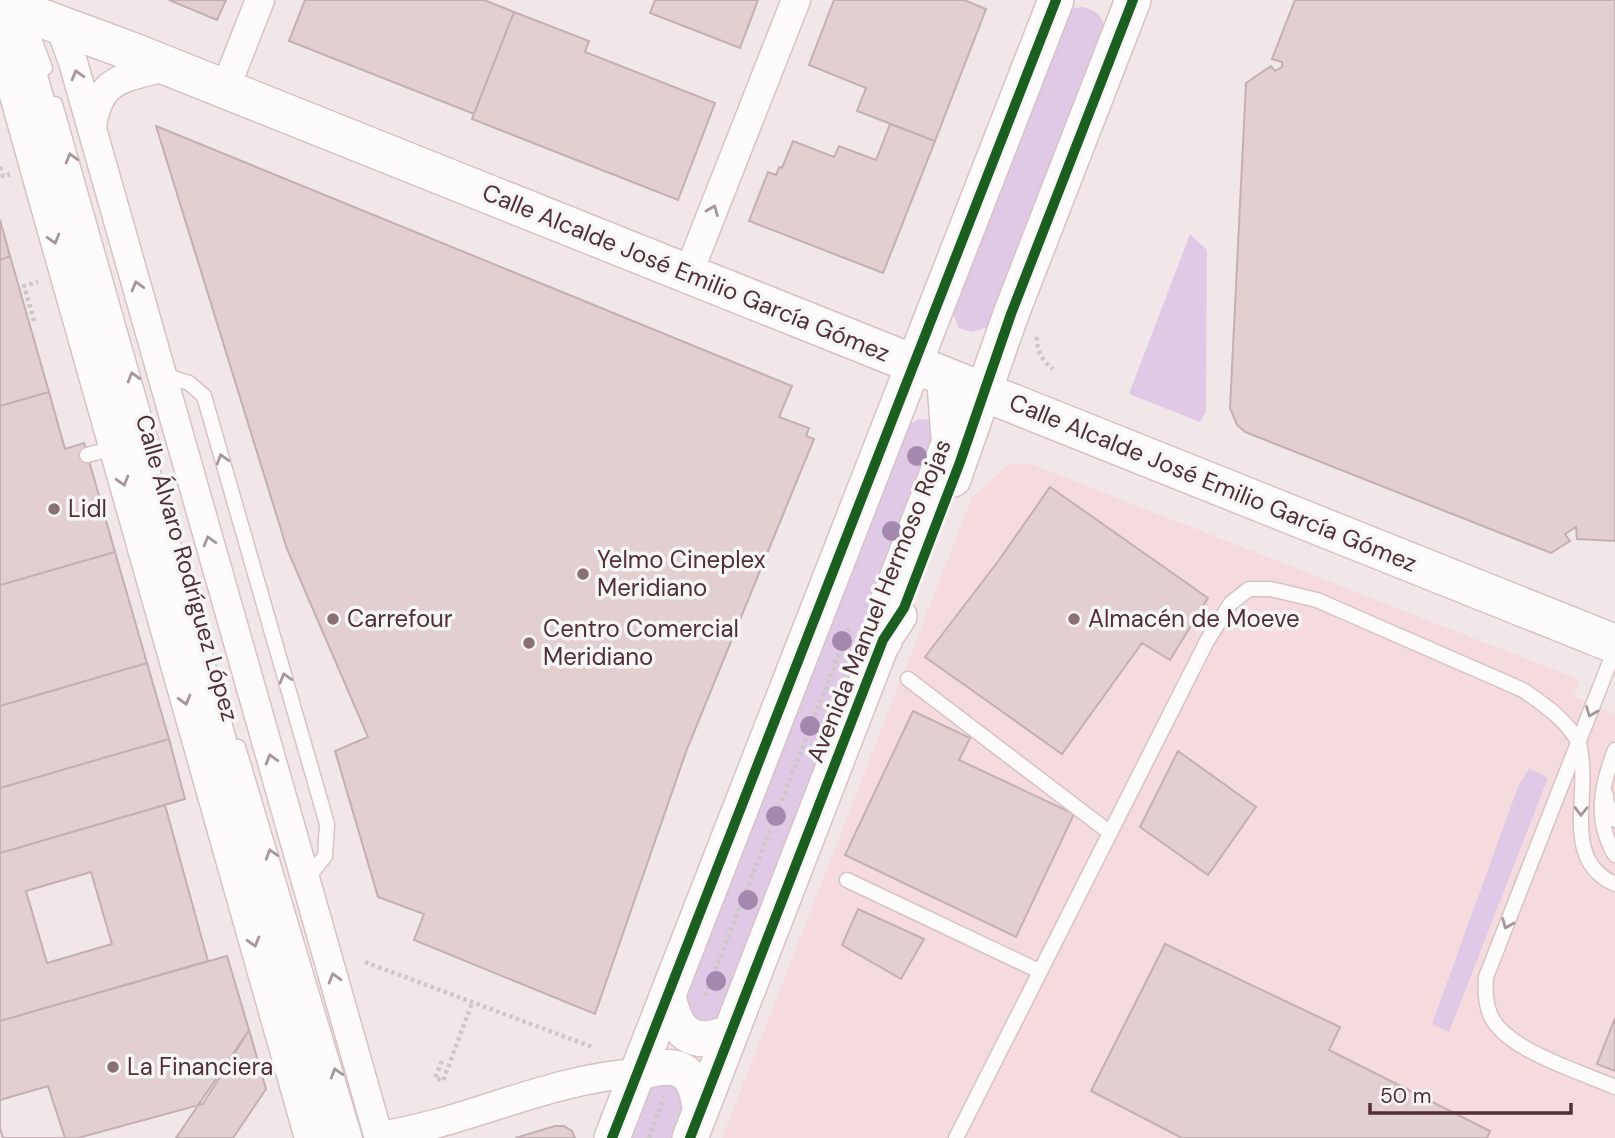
<svg xmlns="http://www.w3.org/2000/svg" width="1615" height="1138" viewBox="0 0 1615 1138" font-family="'DM Sans',sans-serif">
  <style>
    .built { fill: #f6dbde }
    .green { fill: #e0c9e7 }
    .building { fill: #e3ced0; stroke: #c4afb2; stroke-width: 2; fill-rule: evenodd }
    .lines { fill: none; stroke-linecap: round; stroke-linejoin: round }
    .service-casing { stroke: #d8c2c4; stroke-width: 17 }
    .minor-casing { stroke: #d8c2c4; stroke-width: 31 }
    .tertiary-casing { stroke: #d8c2c4; stroke-width: 38 }
    .secondary-casing { stroke: #d8c2c4; stroke-width: 41 }
    .path { stroke: #cdc7c7; stroke-width: 4.5; stroke-dasharray: 3.5 3.5; stroke-linecap: butt }
    .service { stroke: #fdfbfc; stroke-width: 14 }
    .minor { stroke: #fdfbfc; stroke-width: 28 }
    .tertiary { stroke: #fdfbfc; stroke-width: 35 }
    .secondary { stroke: #fdfbfc; stroke-width: 38 }
    .cycleway-casing { stroke: #f6f6f6; stroke-width: 15 }
    .cycleway { stroke: #1b5e20; stroke-width: 10 }
    .tree { fill: #a588ae }
    .oneway { stroke: #a89598 }
    .poi-dot { fill: #8a6f73; stroke: #f6f6f6; stroke-width: 2.5 }
    .labels { text-anchor: middle; stroke-width: 7; stroke-linejoin: round; paint-order: stroke }
    .street-label { font-size: 24px; fill: #522f34; stroke: #f6f6f6 }
    .poi-label { font-size: 24px; fill: #522f34; stroke: #f6f6f6; text-anchor: start }
  </style>
  <rect width="100%" height="100%" fill="#f2e7e8"/>
  <path class="built" d="M1009 464H1031L1580 680 1574 696 1615 714V1138H722L972 497Z"/>
  <path class="green" d="M1083 7C1095 10 1103 15 1104 28L993 317 988 327 971 332 959 328 951 309 1066 15 1074 8Z
    M1190 234 1207 250 1206 412 1200 422 1129 394Z
    M919 419C932 419 937 422 942 433L724 1011 714 1021H692L683 990 909 424Z
    M1529 768 1548 778 1449 1032 1432 1024 1518 787Z
    M653 1079 688 1091 674 1138H627Z"/>
  <path class="building" d="M169 0H226L217 20Z
    M305 0H484L514 12 474 114 289 41Z
    M655 0H758L740 48 650 13Z
    M834 0H964L986 9 935 141 857 111 866 88 809 65Z
    M1295 0H1615V541L1577 539 1576 527 1565 534 1570 541 1551 553 1245 432 1237 425 1230 408 1246 83 1271 66 1275 71 1282 67V62L1272 59Z
    M514 12 589 41 585 52 715 103 678 200 472 119Z
    M890 124 935 141 883 273 749 221 768 172 776 175 779 167 782 168 793 141 834 157 839 146 876 160Z
    M156 126 792 386 779 417 809 428 806 436 814 439 687 749 595 1014 414 940 424 914 378 897 335 751 368 737 287 549Z
    M0 220 10 256 0 260Z
    M10 256 49 392 0 406V260Z
    M49 392 65 449 84 443 115 552 0 585V406Z
    M1050 487 1208 598 1170 660 1142 643 1062 754 925 657 999 560Z
    M115 552 147 663 0 706V585Z
    M147 663 169 739 0 788V706Z
    M913 711 970 738 959 760 1074 814 1016 937 845 855Z
    M169 739 185 799 0 853V788Z
    M1178 751 1256 807 1208 875 1140 827Z
    M165 805 208 961 0 1021V853ZM91 872 112 944 47 963 26 891Z
    M858 909 924 939 901 979 842 945Z
    M1165 944 1340 1027 1329 1050 1490 1131 1487 1138H1182L1091 1091Z
    M227 956 249 1030 203 1104 78 1138H3L0 1128V1021Z
    M1615 1018V1071L1597 1064Z
    M249 1030 266 1089 233 1138H176Z
    M48 1086 65 1138H3L0 1128V1100Z
    M555 1126H564L572 1131 575 1138H515Z"/>
  <g class="lines">
    <g class="service-casing">
      <path id="service" d="M26 18 45 68
        M55 104 153 448
        M162 375 189 383 204 396 327 824 325 856 306 880
        M87 455 114 448
        M1615 649 1486 977C1485 990 1485 1002 1490 1014 1503 1049 1581 1072 1615 1087
        M908 679 1109 832
        M238 747 355 1138
        M1615 750C1601 786 1594 820 1615 855
        M1606 795V801L1615 820
        M847 880 1039 971
        M956 1138 1207 641 1231 603 1249 589H1271L1317 600 1523 690C1543 704 1567 720 1578 742 1581 747 1581 756 1582 763 1586 805 1565 862 1615 884"/>
    </g>
    <g class="minor-casing">
      <path id="minor" d="M0 9 29 62 335 1138
        M59 24 73 62 379 1138
        M0 30 5 63 45 206 309 1138
        M225 89 260 0
        M92 127C99 76 124 79 167 66
        M688 274 796 0
        M379 1136C467 1123 547 1079 637 1073"/>
    </g>
    <g class="tertiary-casing">
      <path id="tertiary" d="M953 479 1011 314 1133 0
        M668 995C675 1033 692 1049 731 1032
        M637 1073C676 1061 696 1066 700 1110
        M612 1138 1056 0
        M690 1138 883 640 899 616"/>
    </g>
    <g class="secondary-casing">
      <path id="secondary" d="M0 3 130 51 1615 644
        M883 640 888 606 951 443 946 377"/>
    </g>
    <path class="path" d="M0 167 3 176 10 174
      M34 321 24 286 38 282
      M1037 337C1036 351 1043 361 1053 369
      M365 962 595 1048
      M705 996 850 626
      M442 1061 435 1078 443 1081 472 1003
      M649 1138 664 1097"/>
    <use href="#service" class="service"/>
    <use href="#minor" class="minor"/>
    <use href="#tertiary" class="tertiary"/>
    <use href="#secondary" class="secondary"/>
    <g class="cycleway-casing">
      <path id="cycleway" d="M612 1138 1056 0
        M690 1138 883 640 904 608 960 462 1011 314 1133 0"/>
    </g>
    <use href="#cycleway" class="cycleway"/>
  </g>
  <g class="tree">
    <circle cx="917" cy="456" r="10"/>
    <circle cx="892" cy="531" r="10"/>
    <circle cx="842" cy="641" r="10"/>
    <circle cx="810" cy="726" r="10"/>
    <circle cx="776" cy="816" r="10"/>
    <circle cx="748" cy="900" r="10"/>
    <circle cx="716" cy="981" r="10"/>
  </g>
  <defs><path id="oneway-chevron" d="M-2-3.5L2.5 0L-2 3.5" fill="none" stroke-width="1.6" stroke-linecap="round" stroke-linejoin="round" transform="scale(1.75)"/></defs>
  <g class="oneway">
    <use href="#oneway-chevron" transform="translate(77 75) rotate(-106)"/>
    <use href="#oneway-chevron" transform="translate(71 158) rotate(-106)"/>
    <use href="#oneway-chevron" transform="translate(713 210) rotate(-68)"/>
    <use href="#oneway-chevron" transform="translate(54 239) rotate(74)"/>
    <use href="#oneway-chevron" transform="translate(137 286) rotate(-106)"/>
    <use href="#oneway-chevron" transform="translate(133 377) rotate(-106)"/>
    <use href="#oneway-chevron" transform="translate(222 459) rotate(-106)"/>
    <use href="#oneway-chevron" transform="translate(123 481) rotate(74)"/>
    <use href="#oneway-chevron" transform="translate(209 541) rotate(-106)"/>
    <use href="#oneway-chevron" transform="translate(285 678) rotate(-106)"/>
    <use href="#oneway-chevron" transform="translate(185 700) rotate(74)"/>
    <use href="#oneway-chevron" transform="translate(1591 712) rotate(111)"/>
    <use href="#oneway-chevron" transform="translate(271 759) rotate(-106)"/>
    <use href="#oneway-chevron" transform="translate(1581 811) rotate(91)"/>
    <use href="#oneway-chevron" transform="translate(271 854) rotate(-107)"/>
    <use href="#oneway-chevron" transform="translate(1507 924) rotate(112)"/>
    <use href="#oneway-chevron" transform="translate(254 942) rotate(74)"/>
    <use href="#oneway-chevron" transform="translate(334 978) rotate(-106)"/>
    <use href="#oneway-chevron" transform="translate(336 1073) rotate(-107)"/>
  </g>
  <g class="poi-dot">
    <circle cx="54" cy="509" r="7"/>
    <circle cx="583" cy="574" r="7"/>
    <circle cx="333" cy="619" r="7"/>
    <circle cx="1074" cy="619" r="7"/>
    <circle cx="529" cy="643" r="7"/>
    <circle cx="113" cy="1067" r="7"/>
  </g>
  <g class="labels">
    <g class="street-label">
      <text transform="translate(686 273) rotate(22)" y="8">Calle Alcalde José Emilio García Gómez</text>
      <text transform="translate(1213 483) rotate(22)" y="8">Calle Alcalde José Emilio García Gómez</text>
      <text transform="translate(187 568) rotate(74)" y="8">Calle Álvaro Rodríguez López</text>
      <text transform="translate(879 601) rotate(-68)" y="8">Avenida Manuel Hermoso Rojas</text>
    </g>
    <g class="poi-label">
      <text x="68" y="517">Lidl</text>
      <text x="597" y="568">Yelmo Cineplex<tspan x="597" dy="28">Meridiano</tspan></text>
      <text x="347" y="627">Carrefour</text>
      <text x="1088" y="627">Almacén de Moeve</text>
      <text x="543" y="637">Centro Comercial<tspan x="543" dy="28">Meridiano</tspan></text>
      <text x="127" y="1075">La Financiera</text>
    </g>
  </g>
  <path d="M1370 1103v10h201v-10" fill="none" stroke="#522f34" stroke-width="3.5"/>
  <text x="1380" y="1103" font-size="21" fill="#522f34" stroke="#f6f6f6" stroke-width="5" paint-order="stroke">50 m</text>
</svg>
